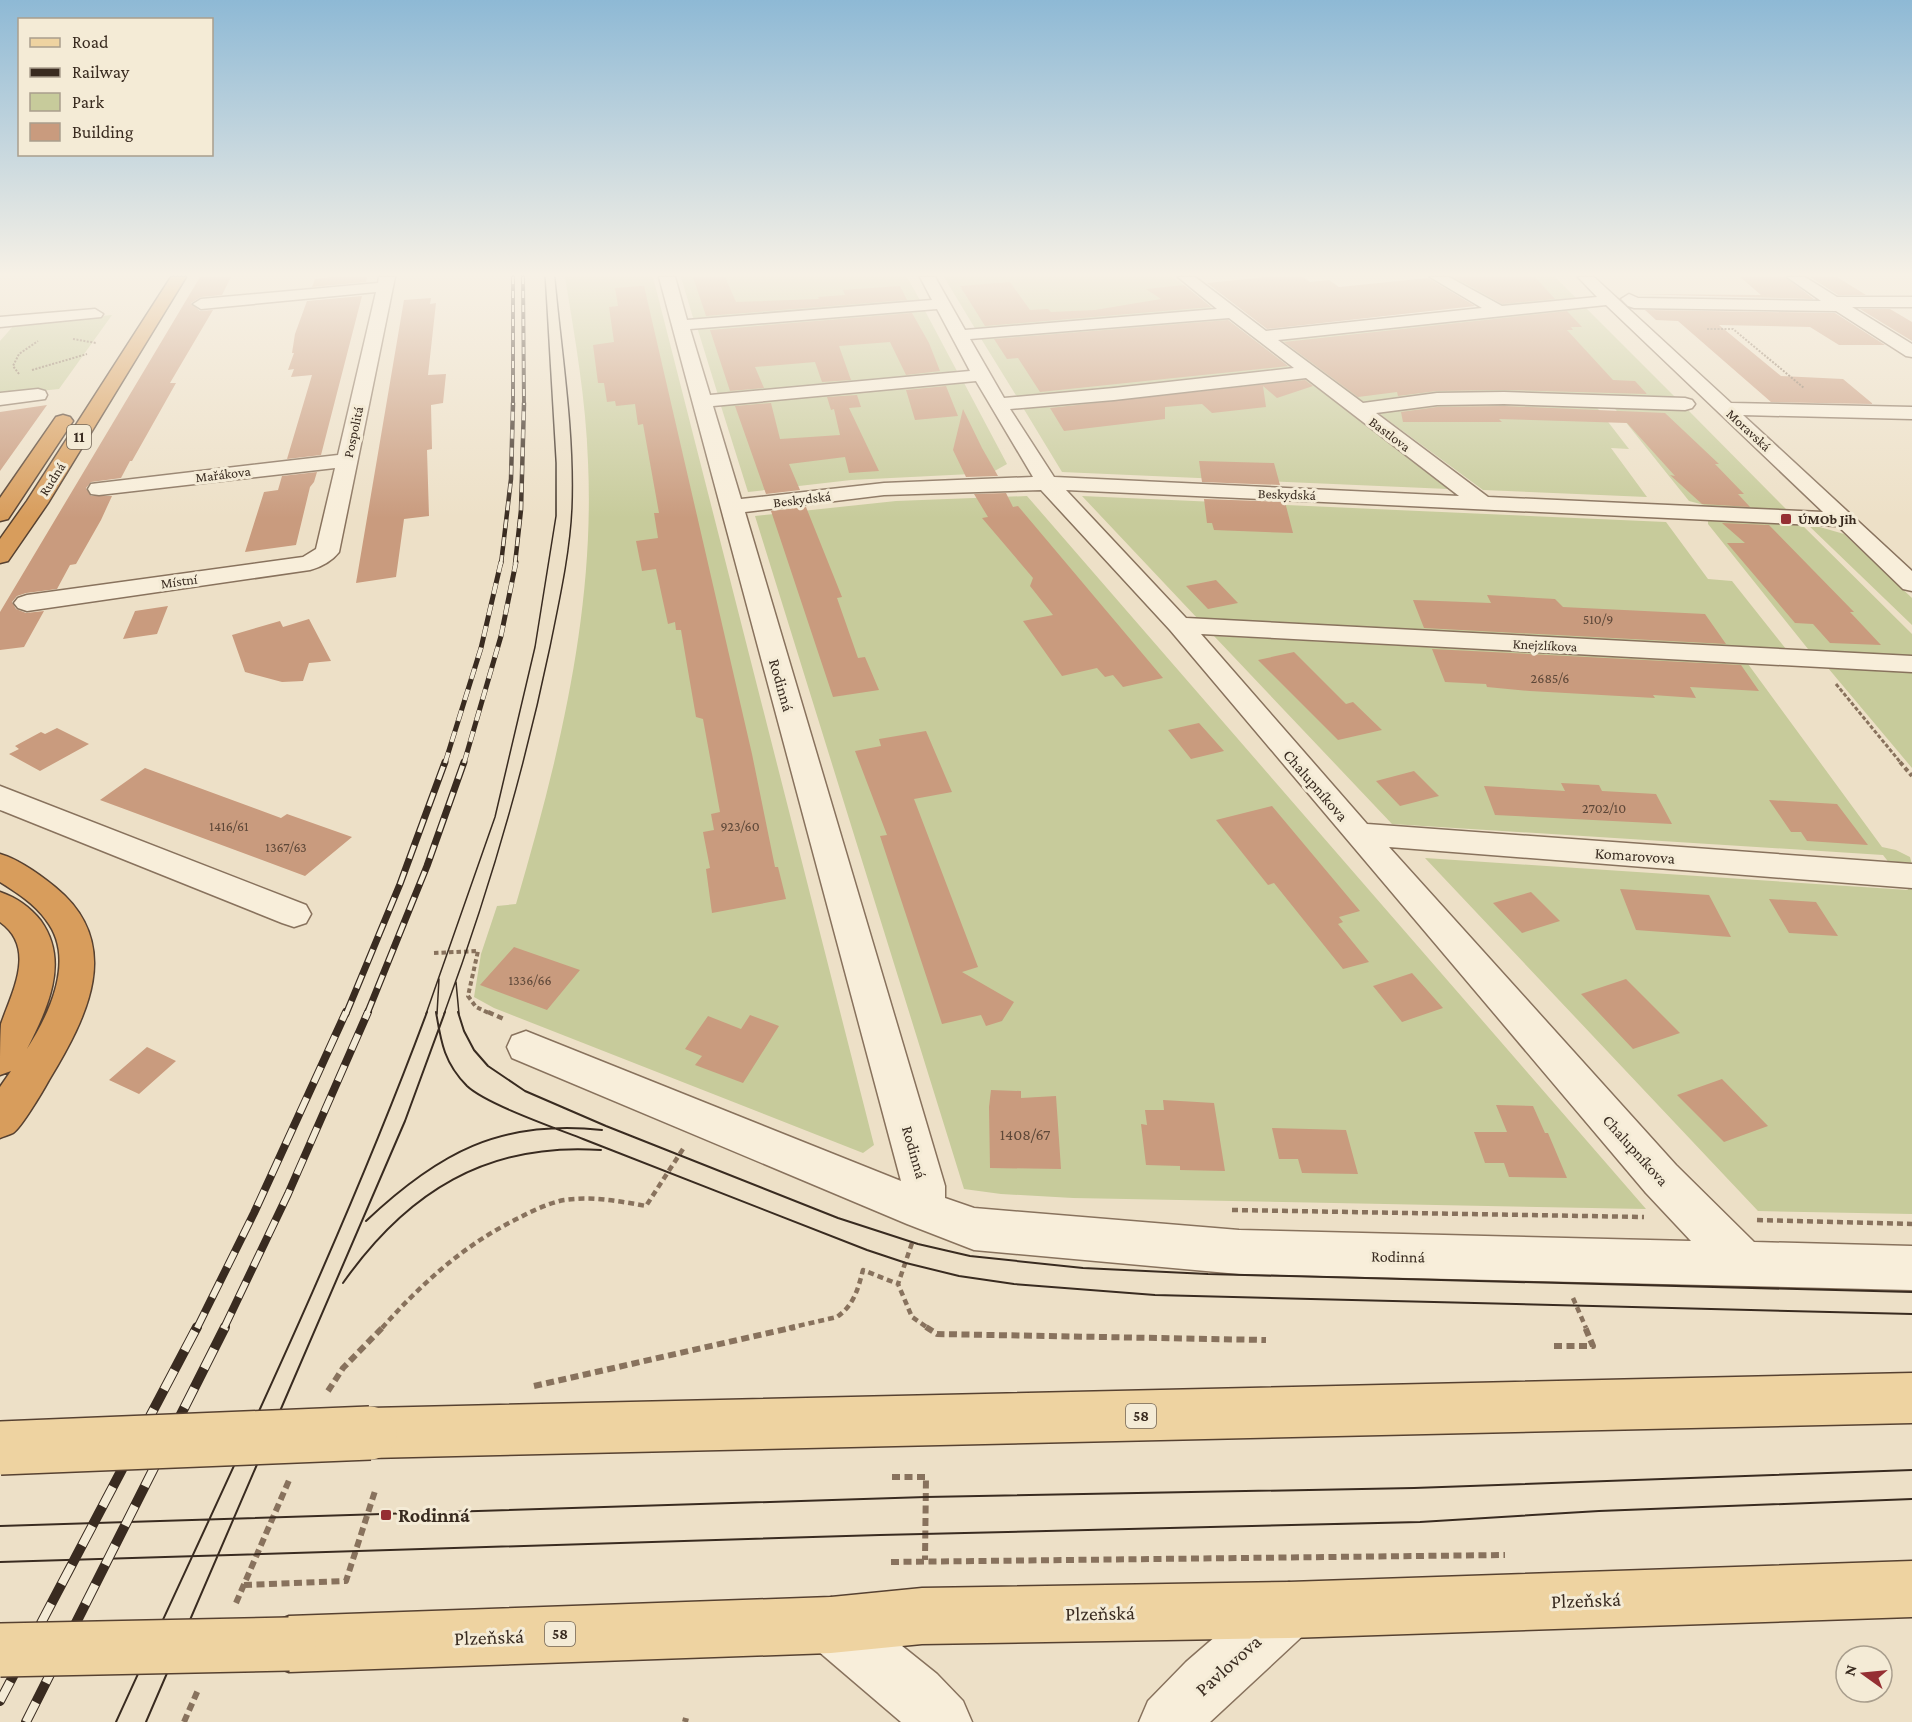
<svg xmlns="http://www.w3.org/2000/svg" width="1912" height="1722" viewBox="0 0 1912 1722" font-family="'Crimson Pro',serif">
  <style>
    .green { fill: #c7cb9b }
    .building { fill: #c99b7e }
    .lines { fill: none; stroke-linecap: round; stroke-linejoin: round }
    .minor-casing { stroke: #88725d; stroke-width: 3 }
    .major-casing { stroke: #564131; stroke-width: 3 }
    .highway-casing { stroke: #564131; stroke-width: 3 }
    .path-far4 { stroke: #88725d; stroke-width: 2; stroke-dasharray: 2 1.5; stroke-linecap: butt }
    .path-far3 { stroke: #88725d; stroke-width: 3; stroke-dasharray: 4 2; stroke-linecap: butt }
    .path-far2 { stroke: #88725d; stroke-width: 4; stroke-dasharray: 4.5 3; stroke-linecap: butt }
    .path-far1 { stroke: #88725d; stroke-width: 4.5; stroke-dasharray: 6 4; stroke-linecap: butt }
    .path { stroke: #88725d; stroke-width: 6; stroke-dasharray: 8 4.5; stroke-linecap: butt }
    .minor { fill: #f8eeda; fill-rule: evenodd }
    .major { fill: #eed3a1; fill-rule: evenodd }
    .highway { fill: #d89d5c; fill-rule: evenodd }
    .tram-far1 { stroke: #392b20; stroke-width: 1.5 }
    .tram { stroke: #392b20; stroke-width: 2 }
    .rail-far5-casing { stroke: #392b20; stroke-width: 4 }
    .rail-far4-casing { stroke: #392b20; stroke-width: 4.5 }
    .rail-far3-casing { stroke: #392b20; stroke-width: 5 }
    .rail-far2-casing { stroke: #392b20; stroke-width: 7 }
    .rail-far1-casing { stroke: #392b20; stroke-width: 8 }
    .rail-casing { stroke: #392b20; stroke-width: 10 }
    .rail-far5 { stroke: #f4ebd6; stroke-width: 2; stroke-dasharray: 7; stroke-linecap: butt }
    .rail-far4 { stroke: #f4ebd6; stroke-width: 3; stroke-dasharray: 9; stroke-linecap: butt }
    .rail-far3 { stroke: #f4ebd6; stroke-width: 4; stroke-dasharray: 11; stroke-linecap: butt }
    .rail-far2 { stroke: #f4ebd6; stroke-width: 4.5; stroke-dasharray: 14; stroke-linecap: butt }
    .rail-far1 { stroke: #f4ebd6; stroke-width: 6; stroke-dasharray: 17; stroke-linecap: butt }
    .rail { stroke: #f4ebd6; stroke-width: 8; stroke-dasharray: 22; stroke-linecap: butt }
    .major-bridge-casing { stroke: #564131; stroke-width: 56; stroke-linecap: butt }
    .major-bridge { stroke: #eed3a1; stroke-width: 53 }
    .poi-dot { fill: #952f33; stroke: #f4ebd6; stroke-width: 2 }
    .labels { text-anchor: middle; stroke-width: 6; stroke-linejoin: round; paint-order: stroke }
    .far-street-label { font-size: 14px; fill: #392b20; stroke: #f4ebd6 }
    .far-poi-label { font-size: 14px; font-weight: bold; fill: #392b20; stroke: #f4ebd6; text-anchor: start }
    .number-label { font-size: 14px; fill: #5d4738 }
    .shield { fill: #f4ebd6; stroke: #716557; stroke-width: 1.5 }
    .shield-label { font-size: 15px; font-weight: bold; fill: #392b20 }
    .street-label { font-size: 16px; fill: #392b20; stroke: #f4ebd6 }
    .near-number-label { font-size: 16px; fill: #5d4738 }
    .near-poi-label { font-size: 20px; font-weight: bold; fill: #392b20; stroke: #f4ebd6; text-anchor: start }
    .near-street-label { font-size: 20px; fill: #392b20; stroke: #f4ebd6 }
  </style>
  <rect width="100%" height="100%" fill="#ede0c7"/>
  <path class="green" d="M565 277H653L874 1145 863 1153 494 1008 474 997 481 954 497 906 516 904C558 761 595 613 588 462 586 400 575 338 565 277Z
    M681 277H907L921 302 694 321Z
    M944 277H1173L1215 310 976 330Z
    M1447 277H1555L1576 298 1500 306Z
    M1583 305 1677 399 1413 397 1365 403 1278 338Z
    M924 309 958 373 718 395 697 327Z
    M112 315 59 389 0 395V341L15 324Z
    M1224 317 1291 368 1111 390 1017 397 980 337Z
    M1302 376 1448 489 1062 472 1022 406Z
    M963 381 1007 464 991 473 851 480 748 492 720 403Z
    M1451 403 1595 405 1629 449 1611 448 1647 497 1483 490 1377 412Z
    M1612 405 1686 408 1787 510 1708 506 1689 501Z
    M1027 496 1646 1209 1073 1198 1001 1194 964 1189 755 516 896 501Z
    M1082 496 1666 522 1708 579 1732 581 1786 649 1198 619Z
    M1708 519 1798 521 1912 634V659L1812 654 1708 524Z
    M1806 523 1844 534 1912 598V625Z
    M1214 636 1748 664 1882 847 1896 850 1910 857 1912 865 1890 864 1883 855 1392 824Z
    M1828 668 1912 672V768Z
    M1425 858 1908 890 1903 882H1912V1214L1758 1211Z"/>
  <path class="building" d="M200 277H231L222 295 201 297 191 303 200 311 213 310 170 383H176L132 461H130L121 478 91 482 86 488 91 496H112L101 520 76 564 70 565 57 589 26 593 17 596 12 602 16 609 26 613 44 611 24 647 0 650V612Z
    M334 277H367L366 282 312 287 315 279Z
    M693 277H725L736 302 819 299 818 297 845 295 843 290 900 286 907 300 706 316Z
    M1267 277H1303L1310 282 1329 280 1339 287 1428 278 1475 306 1267 329 1207 283Z
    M1454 277H1535L1555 299 1502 304Z
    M1740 277H1785L1814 299 1635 294 1761 295Z
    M1810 277H1837L1866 295H1838Z
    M1010 282 1030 310 1048 309 1051 312 1095 310 1161 299 1146 289 1184 285 1211 307 985 326 960 286Z
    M641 286H644L752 754 775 867H778L786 899 712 913 706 869 710 868 703 832 714 830 711 814 720 812 703 719 696 717 681 630H676L675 622 668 624 656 569 642 571 636 541 658 538 654 513H659L643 424 638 425 635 404 616 406 615 401 607 402 604 383H598L593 345 614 342 609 307 618 306 615 288Z
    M362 296 321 455 287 459 312 375 291 377 294 369 288 370 294 353H292L295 334 307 301Z
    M431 298 430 304 436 303 428 375 446 374 443 403 431 405 432 449 427 450 429 516 404 519 396 577 356 583 404 300Z
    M1860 309H1890L1912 322V341Z
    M1645 310 1835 313 1885 345H1839L1810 327 1719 325 1781 376 1843 379 1873 404 1771 402 1678 321 1656 320Z
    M1567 311 1582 327H1571L1573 330H1567L1613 380 1635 381 1647 394 1504 390 1437 391 1398 396 1397 392 1358 397 1284 342Z
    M912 313 929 343 940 371 906 375 890 342 839 346 851 380 822 382 815 362 755 367 764 388 730 391 710 330Z
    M1228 320 1288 366 1040 392 1018 358 1007 359 994 339Z
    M1305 380 1313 386 1277 398 1263 386 1266 407 1212 413 1202 404 1165 407V419L1064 431 1050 408Z
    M946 386 958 416 915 420 906 390Z
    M857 395 861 407 849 408 879 471 849 473 845 457 789 464 800 490 766 494 735 406 771 403 780 439 840 435 834 409 831 410 827 397Z
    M47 405 0 471V412Z
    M1504 406 1665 413 1719 464H1715L1744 494H1738L1750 507 1702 504 1670 475 1675 476 1627 423 1499 419 1502 422H1403L1401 412 1437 407Z
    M963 409 982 448 998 476 966 477 953 450Z
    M1199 461 1274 463 1280 485 1202 482Z
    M317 472 314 482 310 487 296 545 245 552 264 492 278 490 282 476Z
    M1006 493 1013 507 1018 506 1163 678 1123 687 1113 675 1105 677 1097 668 1062 676 1023 621 1053 615 1030 586 1033 578 982 518 988 517 974 494Z
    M1204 499 1285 502 1293 533 1214 530 1212 523H1207Z
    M806 507 842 597 837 598 858 658 865 657 879 690 833 697 771 511Z
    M1722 523 1769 525 1854 612H1850L1881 645 1830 643 1813 624 1795 623 1727 543H1745Z
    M1216 580 1238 603 1208 609 1186 586Z
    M1487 595 1555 599 1563 607 1705 614 1726 644 1424 628 1413 600 1491 603Z
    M168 606 157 634 123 639 135 611Z
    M309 619 331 661 309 663 303 681 282 682 245 672 232 635 280 621 283 627Z
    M1432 649 1741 665 1759 691 1690 687 1696 698 1653 695 1655 698 1530 691 1487 687 1486 684 1445 682Z
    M1294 652 1346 704 1353 702 1382 730 1338 740 1258 660Z
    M1199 723 1224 751 1191 759 1168 730Z
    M57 728 89 744 40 771 9 754 19 749 15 746 41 732 45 734Z
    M926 731 952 792 914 799 978 967 962 972 1014 1002 1002 1021 986 1026 981 1015 942 1024 880 836 887 835 855 751 881 746 879 739Z
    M145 768 281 818 287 814 352 837 305 876 100 800Z
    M1414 771 1439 796 1400 806 1376 781Z
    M1561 783 1599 785 1602 791 1656 794 1672 824 1495 815 1484 786 1565 791Z
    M1769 800 1837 804 1868 845 1807 841 1801 832H1791Z
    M1272 806 1360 911 1339 917 1343 922 1338 924 1369 962 1343 969 1274 883 1268 885 1216 820Z
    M1620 889 1709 895 1731 937 1636 930Z
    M1531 892 1560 921 1522 933 1493 903Z
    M1769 899 1816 902 1838 936 1789 933Z
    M514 947 580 970 547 1010 480 985Z
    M1412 973 1443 1008 1402 1022 1373 986Z
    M1626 979 1680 1033 1633 1049 1581 994Z
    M750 1015 779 1026 743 1083 695 1065 702 1056 685 1049 708 1016 741 1029Z
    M147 1047 176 1061 139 1094 109 1080Z
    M1722 1079 1768 1126 1724 1142 1677 1095Z
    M991 1090 1021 1091V1098L1056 1096 1061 1169 990 1168 989 1107Z
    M1163 1100 1214 1103 1225 1171 1180 1170V1166L1146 1165 1141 1124 1147 1125 1145 1110H1164Z
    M1496 1105 1533 1106 1545 1133H1548L1567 1178 1509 1177 1504 1163H1485L1474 1132H1507Z
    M1272 1128 1346 1130 1358 1174 1302 1173 1298 1159H1279Z"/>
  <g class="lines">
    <g class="minor-casing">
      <path id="minor" d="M379 277H395L339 552C332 561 321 567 310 570L27 611 18 608 14 603 18 598 27 595 303 557 316 549 335 468 99 495 91 494 88 489 91 484 99 483 338 455 376 292 201 309 193 304 201 299 378 283Z
        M659 277H675L687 320 932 300 920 277H935L965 330 1217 309 1178 277H1195L1266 331 1482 308 1430 277H1449L1502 306 1597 297 1578 277H1594L1731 403 1912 407V419L1743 415 1912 571V591L1903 589 1838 526 1066 490 1186 618 1912 656V672L1201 634 1367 824 1912 864V888L1389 847 1676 1165 1754 1242 1912 1246V1290L1239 1274 974 1250 907 1224 512 1058 507 1047 512 1036 526 1031 901 1181ZM1606 305 1823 512 1488 497 1376 413 1437 405 1504 404 1685 410 1692 408 1695 404 1692 400 1685 398 1504 392 1437 393 1363 403 1278 340ZM937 309 970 371 710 395 690 329ZM1229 318 1294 368 1114 388 1004 398 970 339ZM1306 378 1459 496 1054 477 1010 409 1114 400ZM976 381 1033 477 884 483 741 499 713 406ZM1041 490 1170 630 1646 1193 1691 1241 1239 1230 974 1208 945 1198V1186L745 512 884 495Z
        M1787 277H1805L1837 297H1912V307H1852L1912 344V357L1906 356 1836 311 1634 308 1628 306 1621 299 1629 294 1638 298 1821 301Z
        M95 309 103 314 101 317 0 327V317Z
        M38 389 45 391 47 395 45 399 0 405V393Z
        M0 786 306 905 311 914 306 923 294 927 282 923 3 811 0 810Z
        M1289 1582 1309 1590 1317 1610 1309 1630 1210 1722H1139L1148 1701 1186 1662 1269 1590Z
        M831 1597 851 1605 937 1674 963 1701 972 1722H901L811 1645 803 1625 811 1605Z"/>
    </g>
    <g class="major-casing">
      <path id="major" d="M1912 1373V1423L370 1458 352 1451 345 1433 352 1415 370 1408Z
        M1912 1561V1617L1289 1638 922 1644 831 1653 289 1672 269 1664 261 1644 269 1624 289 1616 831 1597 922 1588 1289 1582Z"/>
    </g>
    <g class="highway-casing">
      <path id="highway" d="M171 277H186L48 503 8 561 0 563V539L27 501Z
        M63 415 70 417 73 421 8 519 0 521V498L56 417Z
        M0 854C20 860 39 874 55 887 125 944 87 1017 49 1080 43 1091 21 1128 13 1133 9 1135 4 1136 0 1138V1087L11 1071 0 1075C0 1060 0 1038 1 1024 12 992 37 948 0 922V892C17 898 30 907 41 921 70 962 47 1009 27 1049 50 1013 76 958 46 920 35 904 16 892 0 882Z"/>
    </g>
    <path class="path-far4" d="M1707 329H1733L1804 388
      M73 339 96 343
      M32 370 87 354
      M19 374 13 366 19 354 38 341"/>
    <path class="path-far3" d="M1836 684 1901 763"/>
    <path class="path-far2" d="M1900 762 1912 776
      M434 953 478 951 468 996 476 1007 491 1014"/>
    <path class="path-far1" d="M488 1012 506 1020
      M1232 1210 1644 1217
      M1757 1220 1912 1224
      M912 1243 898 1284 912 1317 928 1328
      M1573 1298 1586 1328
      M382 1328C422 1283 466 1243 521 1217 534 1210 549 1203 564 1200 591 1196 619 1201 646 1206L683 1149
      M789 1328 837 1317C854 1305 858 1289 863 1270L898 1284"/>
    <path class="path" d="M926 1327 937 1334 1266 1340
      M1554 1346H1593L1585 1327
      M534 1386 795 1327
      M328 1391 343 1368 383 1327
      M892 1477H926L925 1560
      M891 1562 1505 1555
      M244 1585 346 1581 375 1491
      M236 1603 290 1478
      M184 1722 198 1690
      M685 1722 686 1718"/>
    <use href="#minor" class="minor"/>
    <use href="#major" class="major"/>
    <use href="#highway" class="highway"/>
    <path class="tram-far1" d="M456 982 459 1014
      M426 1014 495 817 535 647 556 516V463L545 277
      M437 1014 439 979
      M444 1014C488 894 524 772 550 647 559 602 570 554 572 508 575 432 562 353 555 277"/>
    <path class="tram" d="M436 1012C441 1042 444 1063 467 1086 486 1104 555 1128 583 1139 677 1176 772 1213 867 1250L906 1263 959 1276 1014 1284 1155 1295 1912 1314
      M458 1012 464 1031 474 1050 488 1066 525 1091 606 1126 838 1218 918 1244 970 1256 1083 1268 1208 1274 1912 1292
      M366 1221C438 1153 500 1119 602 1130
      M343 1283C407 1192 487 1142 601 1150
      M0 1526 926 1497 1414 1488 1912 1470
      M0 1562 880 1535 1420 1522 1599 1511 1912 1499
      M116 1722C223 1487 337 1254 427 1012
      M146 1722 405 1121 445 1012"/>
    <g class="rail-far5-casing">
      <path id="rail-far5" d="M513 277V405
        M523 277 524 405"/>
    </g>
    <g class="rail-far4-casing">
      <path id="rail-far4" d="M501 564 511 479 513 403
        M515 564 521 510 524 403"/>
    </g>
    <g class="rail-far3-casing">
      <path id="rail-far3" d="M445 763 481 648 501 562
        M464 763 501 636 516 562"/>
    </g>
    <g class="rail-far2-casing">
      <path id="rail-far2" d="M346 1014 400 884 445 762
        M367 1014 427 866 464 762"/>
    </g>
    <g class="rail-far1-casing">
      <path id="rail-far1" d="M197 1328 254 1213 346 1012
        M224 1328 288 1194 368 1012"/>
    </g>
    <g class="rail-casing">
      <path id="rail" d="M0 1701 197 1327
        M26 1722 225 1327"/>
    </g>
    <use href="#rail-far5" class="rail-far5"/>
    <use href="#rail-far4" class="rail-far4"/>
    <use href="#rail-far3" class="rail-far3"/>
    <use href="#rail-far2" class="rail-far2"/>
    <use href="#rail-far1" class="rail-far1"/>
    <use href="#rail" class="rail"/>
    <g class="major-bridge-casing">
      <path id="major-bridge" d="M0 1448 370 1433
        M0 1650 289 1644"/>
    </g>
    <use href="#major-bridge" class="major-bridge"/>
  </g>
  <linearGradient id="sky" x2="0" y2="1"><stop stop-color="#8eb9d5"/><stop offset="0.53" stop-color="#f7f1e6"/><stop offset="1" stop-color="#f7f1e6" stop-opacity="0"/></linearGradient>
  <rect width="1912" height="518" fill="url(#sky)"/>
  <g class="poi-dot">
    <rect x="1780" y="513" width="12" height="12" rx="3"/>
    <rect x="380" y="1509" width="12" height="12" rx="3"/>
  </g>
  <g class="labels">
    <g class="far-street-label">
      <text transform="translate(1749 430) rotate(43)" y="5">Moravská</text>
      <text transform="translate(353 432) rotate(-78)" y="5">Pospolitá</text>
      <text transform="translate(1390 434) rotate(37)" y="5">Bastlova</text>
      <text transform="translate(223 474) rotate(-7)" y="5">Mařákova</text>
      <text transform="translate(52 479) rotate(-58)" y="5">Rudná</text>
      <text transform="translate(1287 494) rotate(2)" y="5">Beskydská</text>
      <text transform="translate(802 499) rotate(-7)" y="5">Beskydská</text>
      <text transform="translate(179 581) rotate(-8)" y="5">Místní</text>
      <text transform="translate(1545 645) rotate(3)" y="5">Knejzlíkova</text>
    </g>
    <g class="far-poi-label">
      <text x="1798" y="524">ÚMOb Jih</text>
    </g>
    <g class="number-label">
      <text x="1598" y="624">510/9</text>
      <text x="1550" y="683">2685/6</text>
      <text x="1604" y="813">2702/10</text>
      <text x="229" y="831">1416/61</text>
      <text x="740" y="831">923/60</text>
      <text x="286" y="852">1367/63</text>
      <text x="530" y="985">1336/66</text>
    </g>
    <g class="shield">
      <rect x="67" y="425" width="24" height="24" rx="4.5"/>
      <rect x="1126" y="1404" width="30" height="24" rx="4.5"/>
      <rect x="545" y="1622" width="30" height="24" rx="4.5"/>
    </g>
    <g class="shield-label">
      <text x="79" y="442">11</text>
      <text x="1141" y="1421">58</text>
      <text x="560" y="1639">58</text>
    </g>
    <g class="street-label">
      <text transform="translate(782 685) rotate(74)" y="6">Rodinná</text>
      <text transform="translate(1316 785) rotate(49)" y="6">Chalupníkova</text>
      <text transform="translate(1635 855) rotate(4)" y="6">Komarovova</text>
      <text transform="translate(1636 1150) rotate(48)" y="6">Chalupníkova</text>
      <text transform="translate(915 1152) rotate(74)" y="6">Rodinná</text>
      <text transform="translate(1398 1256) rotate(1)" y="6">Rodinná</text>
    </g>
    <g class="near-number-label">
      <text x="1025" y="1140">1408/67</text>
    </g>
    <g class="near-poi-label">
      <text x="398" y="1522">Rodinná</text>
    </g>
    <g class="near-street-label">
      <text transform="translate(1586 1600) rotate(-2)" y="7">Plzeňská</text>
      <text transform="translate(1100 1613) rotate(-1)" y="7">Plzeňská</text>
      <text transform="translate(489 1637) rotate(-2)" y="7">Plzeňská</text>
      <text transform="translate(1228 1665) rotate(-42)" y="7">Pavlovova</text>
    </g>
  </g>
  <rect x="18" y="18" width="195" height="138" fill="#f4ebd6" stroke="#a99e8d" stroke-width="1.5"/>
  <rect x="30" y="38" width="30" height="9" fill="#eed3a1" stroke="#a99e8d" stroke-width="1.5"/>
  <text x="72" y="48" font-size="18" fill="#392b20">Road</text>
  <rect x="30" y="68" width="30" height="9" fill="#392b20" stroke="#a99e8d" stroke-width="1.5"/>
  <text x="72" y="78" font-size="18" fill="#392b20">Railway</text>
  <rect x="30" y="93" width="30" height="18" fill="#c7cb9b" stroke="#a99e8d" stroke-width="1.5"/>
  <text x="72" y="108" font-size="18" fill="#392b20">Park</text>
  <rect x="30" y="123" width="30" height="18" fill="#c99b7e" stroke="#a99e8d" stroke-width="1.5"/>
  <text x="72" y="138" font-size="18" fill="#392b20">Building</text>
  <g transform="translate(1864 1674) rotate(285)"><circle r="28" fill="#f4ebd6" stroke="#a99e8d" stroke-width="1.5"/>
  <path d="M0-4.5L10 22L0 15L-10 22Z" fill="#952f33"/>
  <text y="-9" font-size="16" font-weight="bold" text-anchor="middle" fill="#392b20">N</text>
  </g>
</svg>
